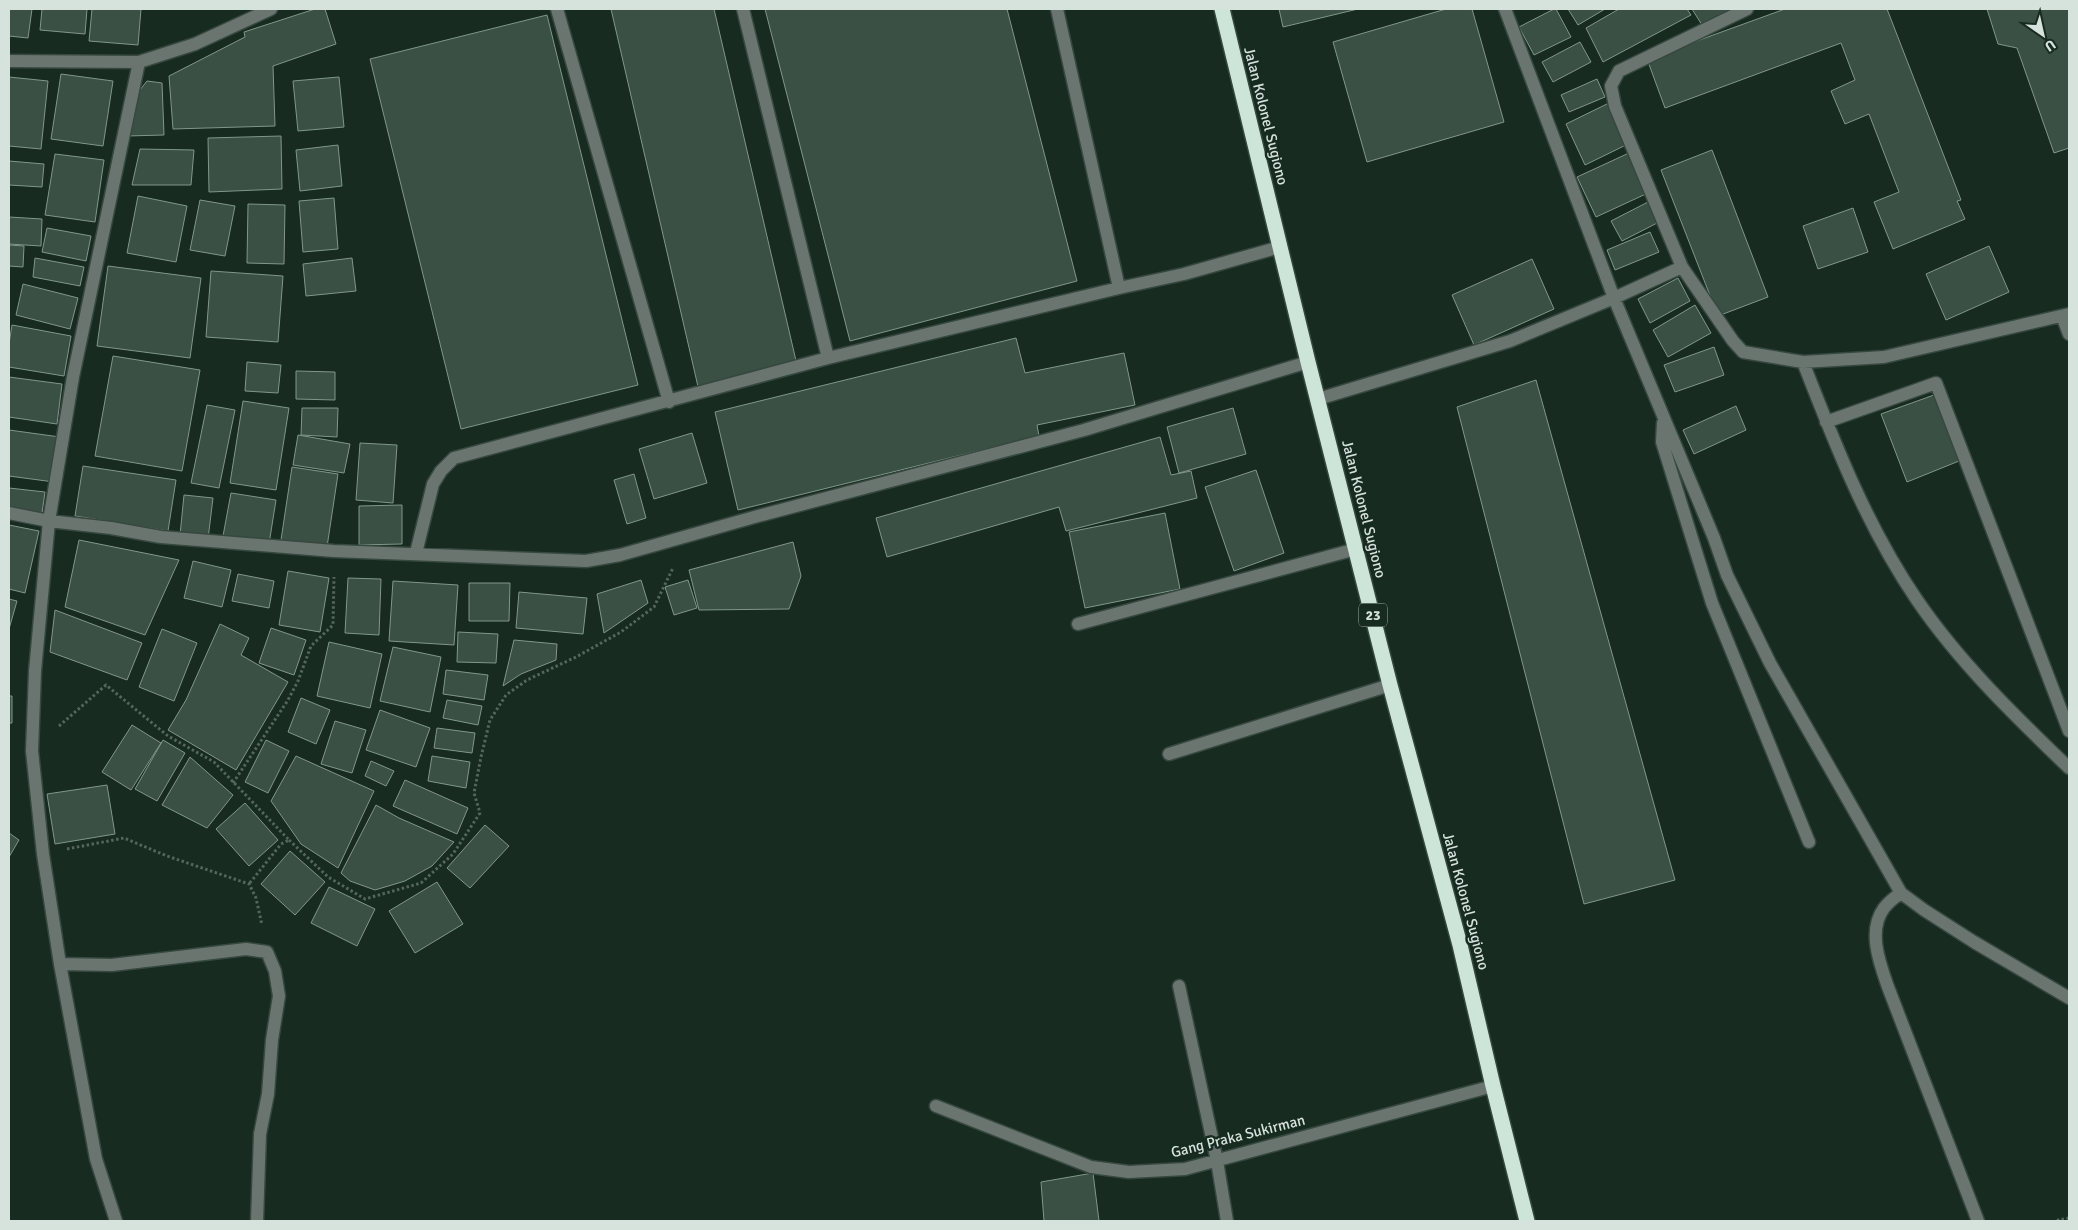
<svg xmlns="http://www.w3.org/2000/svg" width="2078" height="1230" viewBox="0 0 2078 1230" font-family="Signika,sans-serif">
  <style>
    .building { fill: #3b5045; stroke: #80978a }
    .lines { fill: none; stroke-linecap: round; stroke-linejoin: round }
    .minor-casing { stroke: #36483f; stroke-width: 15 }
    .highway-casing { stroke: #36483f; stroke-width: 18 }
    .path { stroke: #54665d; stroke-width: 3; stroke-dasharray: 2.5 2.5; stroke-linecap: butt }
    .minor { stroke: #6b7570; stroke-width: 12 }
    .highway { stroke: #cde5d8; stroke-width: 15 }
    .labels { text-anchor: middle; stroke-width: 5; stroke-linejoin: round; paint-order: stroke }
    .shield { fill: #172b21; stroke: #9daca4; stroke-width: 1 }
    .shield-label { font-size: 14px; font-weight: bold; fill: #d6e3dc }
    .street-label { font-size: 15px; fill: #d6e3dc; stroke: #172b21 }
  </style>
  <rect width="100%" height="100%" fill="#172b21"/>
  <path class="building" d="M9 9H32L28 38 9 36Z
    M42 9H87L85 34 40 30Z
    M92 9H141L138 45 89 41Z
    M315 9H325L336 44 273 66 275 126 173 129 169 76 245 37 244 32Z
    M611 9H714L797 365 699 391Z
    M765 9H1007L1077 281 850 341Z
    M1279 9H1358L1283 27Z
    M1446 9H1472L1504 122 1367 162 1333 42Z
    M1554 9H1556L1571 37 1534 55 1519 27Z
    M1568 9H1605L1578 25Z
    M1619 9H1687L1691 15 1603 62 1586 28Z
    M1692 9H1735L1702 25Z
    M1785 9H1887L1961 200 1957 201 1965 219 1893 249 1874 202 1899 192 1869 114 1845 124 1831 91 1855 80 1841 43 1665 108 1647 59Z
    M1987 9H2069V148L2054 153 2017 48 1998 44Z
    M547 15 638 385 461 429 370 59Z
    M1580 42 1591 62 1553 82 1542 62Z
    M61 74 113 81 103 146 51 139Z
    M9 77 48 81 41 149 9 146Z
    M339 77 344 127 298 131 293 81Z
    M1597 79 1605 97 1569 112 1561 95Z
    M147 81 162 83 164 135 127 136 135 96Z
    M1609 103 1628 144 1585 165 1566 124Z
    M281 136 282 189 209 192 208 138Z
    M338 145 342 186 300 191 296 150Z
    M140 149 194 150 191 185H132Z
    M1712 150 1768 297 1718 316 1661 170Z
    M1629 153 1648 193 1596 217 1577 177Z
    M55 154 104 160 95 222 45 215Z
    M9 161 44 164 42 187 9 185Z
    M138 196 187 206 176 262 127 253Z
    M334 198 338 249 303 252 299 201Z
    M200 200 235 206 225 256 190 250Z
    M1650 201 1661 221 1622 241 1611 221Z
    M248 204 285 205 284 264 247 263Z
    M1853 208 1868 252 1818 269 1803 226Z
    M9 217 42 219 41 246 9 244Z
    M47 228 91 236 86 261 42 252Z
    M1650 232 1659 252 1615 270 1607 250Z
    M9 245 24 246 23 267 9 266Z
    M1989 246 2009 292 1946 320 1926 274Z
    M35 258 84 267 80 286 33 277Z
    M352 258 356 291 306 296 303 264Z
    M1532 259 1554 309 1474 345 1452 295Z
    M108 266 201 278 190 358 97 346Z
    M211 271 283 276 278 342 206 337Z
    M1678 278 1690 301 1650 323 1638 299Z
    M23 284 78 298 70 329 16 315Z
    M1695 305 1711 333 1668 357 1653 330Z
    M12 325 71 336 64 376 9 367V344Z
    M1016 338 1025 373 1124 353 1135 405 1037 425 1039 436 738 510 715 412Z
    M1714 347 1724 375 1675 392 1664 365Z
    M113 356 200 370 182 471 95 456Z
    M247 362 281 365 278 393 245 391Z
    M296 371 335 372V400L296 399Z
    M9 377 62 384 57 424 9 417Z
    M1536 380 1675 880 1584 904 1457 407Z
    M1934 395 1959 461 1907 482 1881 414Z
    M243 401 289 408 276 490 230 483Z
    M207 405 235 410 219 488 191 483Z
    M1736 406 1746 430 1694 454 1683 430Z
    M302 408H338L337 437 301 435Z
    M1233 408 1246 454 1179 473 1167 427Z
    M9 430 60 437 54 482 9 476Z
    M692 433 707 483 654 499 639 449Z
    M298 435 350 444 344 473 293 465Z
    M1160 437 1171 475 1191 471 1197 498 1066 531 1059 507 887 557 876 518Z
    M360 443 397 445 393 503 356 500Z
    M83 466 176 480 168 531 75 516Z
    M292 467 338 474 327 547 281 540Z
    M1256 470 1284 553 1234 571 1205 487Z
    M634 474 646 518 627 524 614 480Z
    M9 488 45 492 42 513 9 510Z
    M231 493 276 500 269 544 223 536Z
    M184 495 213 498 208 539 180 535Z
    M402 505V544L359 545V506Z
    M1165 513 1180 589 1085 608 1069 532Z
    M9 525 39 531 25 593 9 589Z
    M79 540 179 560 145 635 65 607Z
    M793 542 801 576 789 609 699 610 689 570Z
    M193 561 231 570 222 607 184 598Z
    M288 571 329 578 320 632 279 625Z
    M238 574 274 581 269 608 232 601Z
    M348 578 381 579 379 635 345 633Z
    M641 580 648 603 604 633 597 594Z
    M688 580 697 608 674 615 665 587Z
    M393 581 458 585 454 645 389 641Z
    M469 583H510L509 621H469Z
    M519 592 587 598 583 634 516 628Z
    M9 599 17 601 9 629Z
    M55 610 142 643 127 680 50 652Z
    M220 624 249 638 241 655 288 682 236 770 168 730 186 700Z
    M271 628 306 640 294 675 259 663Z
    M162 629 197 643 174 701 139 687Z
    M458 632 498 634 496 663 457 662Z
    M514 640 557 644 556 660 521 674 503 686Z
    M329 642 382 654 370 708 317 696Z
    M393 647 441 657 430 712 380 701Z
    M446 670 488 675 484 700 443 694Z
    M9 696H12V723H9Z
    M301 698 330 710 316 744 288 732Z
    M447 700 482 706 478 725 443 718Z
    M380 710 430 728 416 767 366 750Z
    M335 721 366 730 352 773 321 764Z
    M132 725 161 743 131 790 102 772Z
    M437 728 475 733 472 753 434 748Z
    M163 740 185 753 157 801 135 789Z
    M266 740 289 751 268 793 245 782Z
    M296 756 374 791 338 868 301 844 271 801Z
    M432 756 470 762 466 788 428 781Z
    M190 757 233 795 207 828 162 805Z
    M371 761 394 771 386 786 365 776Z
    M405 780 468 808 457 834 393 806Z
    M107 785 115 834 55 844 47 794Z
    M245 803 278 840 249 866 216 829Z
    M376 805 399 818 454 842 432 866 405 881 375 890 350 881 341 873Z
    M485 825 509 846 470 888 447 868Z
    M9 833 19 840 9 857Z
    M290 851 325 882 295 915 261 884Z
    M437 882 463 924 415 953 389 911Z
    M329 887 375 909 357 946 311 923Z
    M1093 1173 1099 1221H1044L1041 1182Z"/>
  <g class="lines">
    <g class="minor-casing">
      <path id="minor" d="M557 9 669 402
        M743 9 828 358
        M1057 9 1119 288 1184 274 1280 247
        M1505 9 1614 298 1714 538 1727 575 1770 663 1901 893 1924 910 1974 942 2069 998
        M1747 9 1619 71 1611 86 1615 106 1682 267 1733 341 1743 352 1803 362 1884 357 2069 314
        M9 61 139 62 195 44 271 9
        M2062 316 2069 334
        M1803 362C1835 444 1867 527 1917 600 1960 663 2015 716 2069 768
        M1318 399 1510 341 1614 298 1682 267
        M1826 422 1936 383 2069 731
        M1663 423 1662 442 1712 603 1809 842
        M9 513 49 521 111 528 161 537 334 551 586 561 620 555 758 516 1084 430 1308 362
        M416 553 433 484 441 471 454 458 828 358 1119 288
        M1078 624 1356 549
        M1169 754 1390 685
        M1901 893C1895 897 1888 903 1884 908 1867 931 1880 964 1888 987L1978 1221
        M60 964 112 965 246 949 267 952 275 971 279 996 272 1040 268 1094 260 1134 257 1221
        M1179 986 1217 1161 1227 1221
        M936 1106 1091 1167 1129 1172 1185 1169 1493 1086
        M116 1221 96 1159 60 964 43 854 32 751 35 671 49 521 73 377 139 62"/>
    </g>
    <g class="highway-casing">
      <path id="highway" d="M1222 9 1308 362 1390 685 1460 945 1493 1086 1527 1221"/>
    </g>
    <path class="path" d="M59 726 106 685 168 736 214 762 289 840 281 844 249 884
      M233 783 288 700 298 681 311 646 333 625 334 577
      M289 840 328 877 365 899 421 883 453 854 480 813 474 793 481 757 490 720 506 695 527 680 576 657 621 632 654 607 673 568
      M67 849 124 838 167 856 249 884 256 898 262 925
      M2059 1221 2058 1220 2069 1218"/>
    <use href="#minor" class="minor"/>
    <use href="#highway" class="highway"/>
  </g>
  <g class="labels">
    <rect class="shield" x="1359" y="603.5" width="28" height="23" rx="4"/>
    <g class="shield-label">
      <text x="1373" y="620">23</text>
    </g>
    <g class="street-label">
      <text transform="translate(1266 116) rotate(76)" y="5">Jalan Kolonel Sugiono</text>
      <text transform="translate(1364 509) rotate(76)" y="5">Jalan Kolonel Sugiono</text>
      <text transform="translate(1466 901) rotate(75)" y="5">Jalan Kolonel Sugiono</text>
      <text transform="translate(1238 1136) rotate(-14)" y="5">Gang Praka Sukirman</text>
    </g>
  </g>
  <rect width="2078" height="1230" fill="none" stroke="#d6e3dc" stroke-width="20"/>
  <g transform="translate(2043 35) rotate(146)" stroke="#172b21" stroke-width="4" paint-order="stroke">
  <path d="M0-4L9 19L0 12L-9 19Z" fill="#d6e3dc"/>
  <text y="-8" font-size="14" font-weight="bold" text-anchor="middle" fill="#d6e3dc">U</text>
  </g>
</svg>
